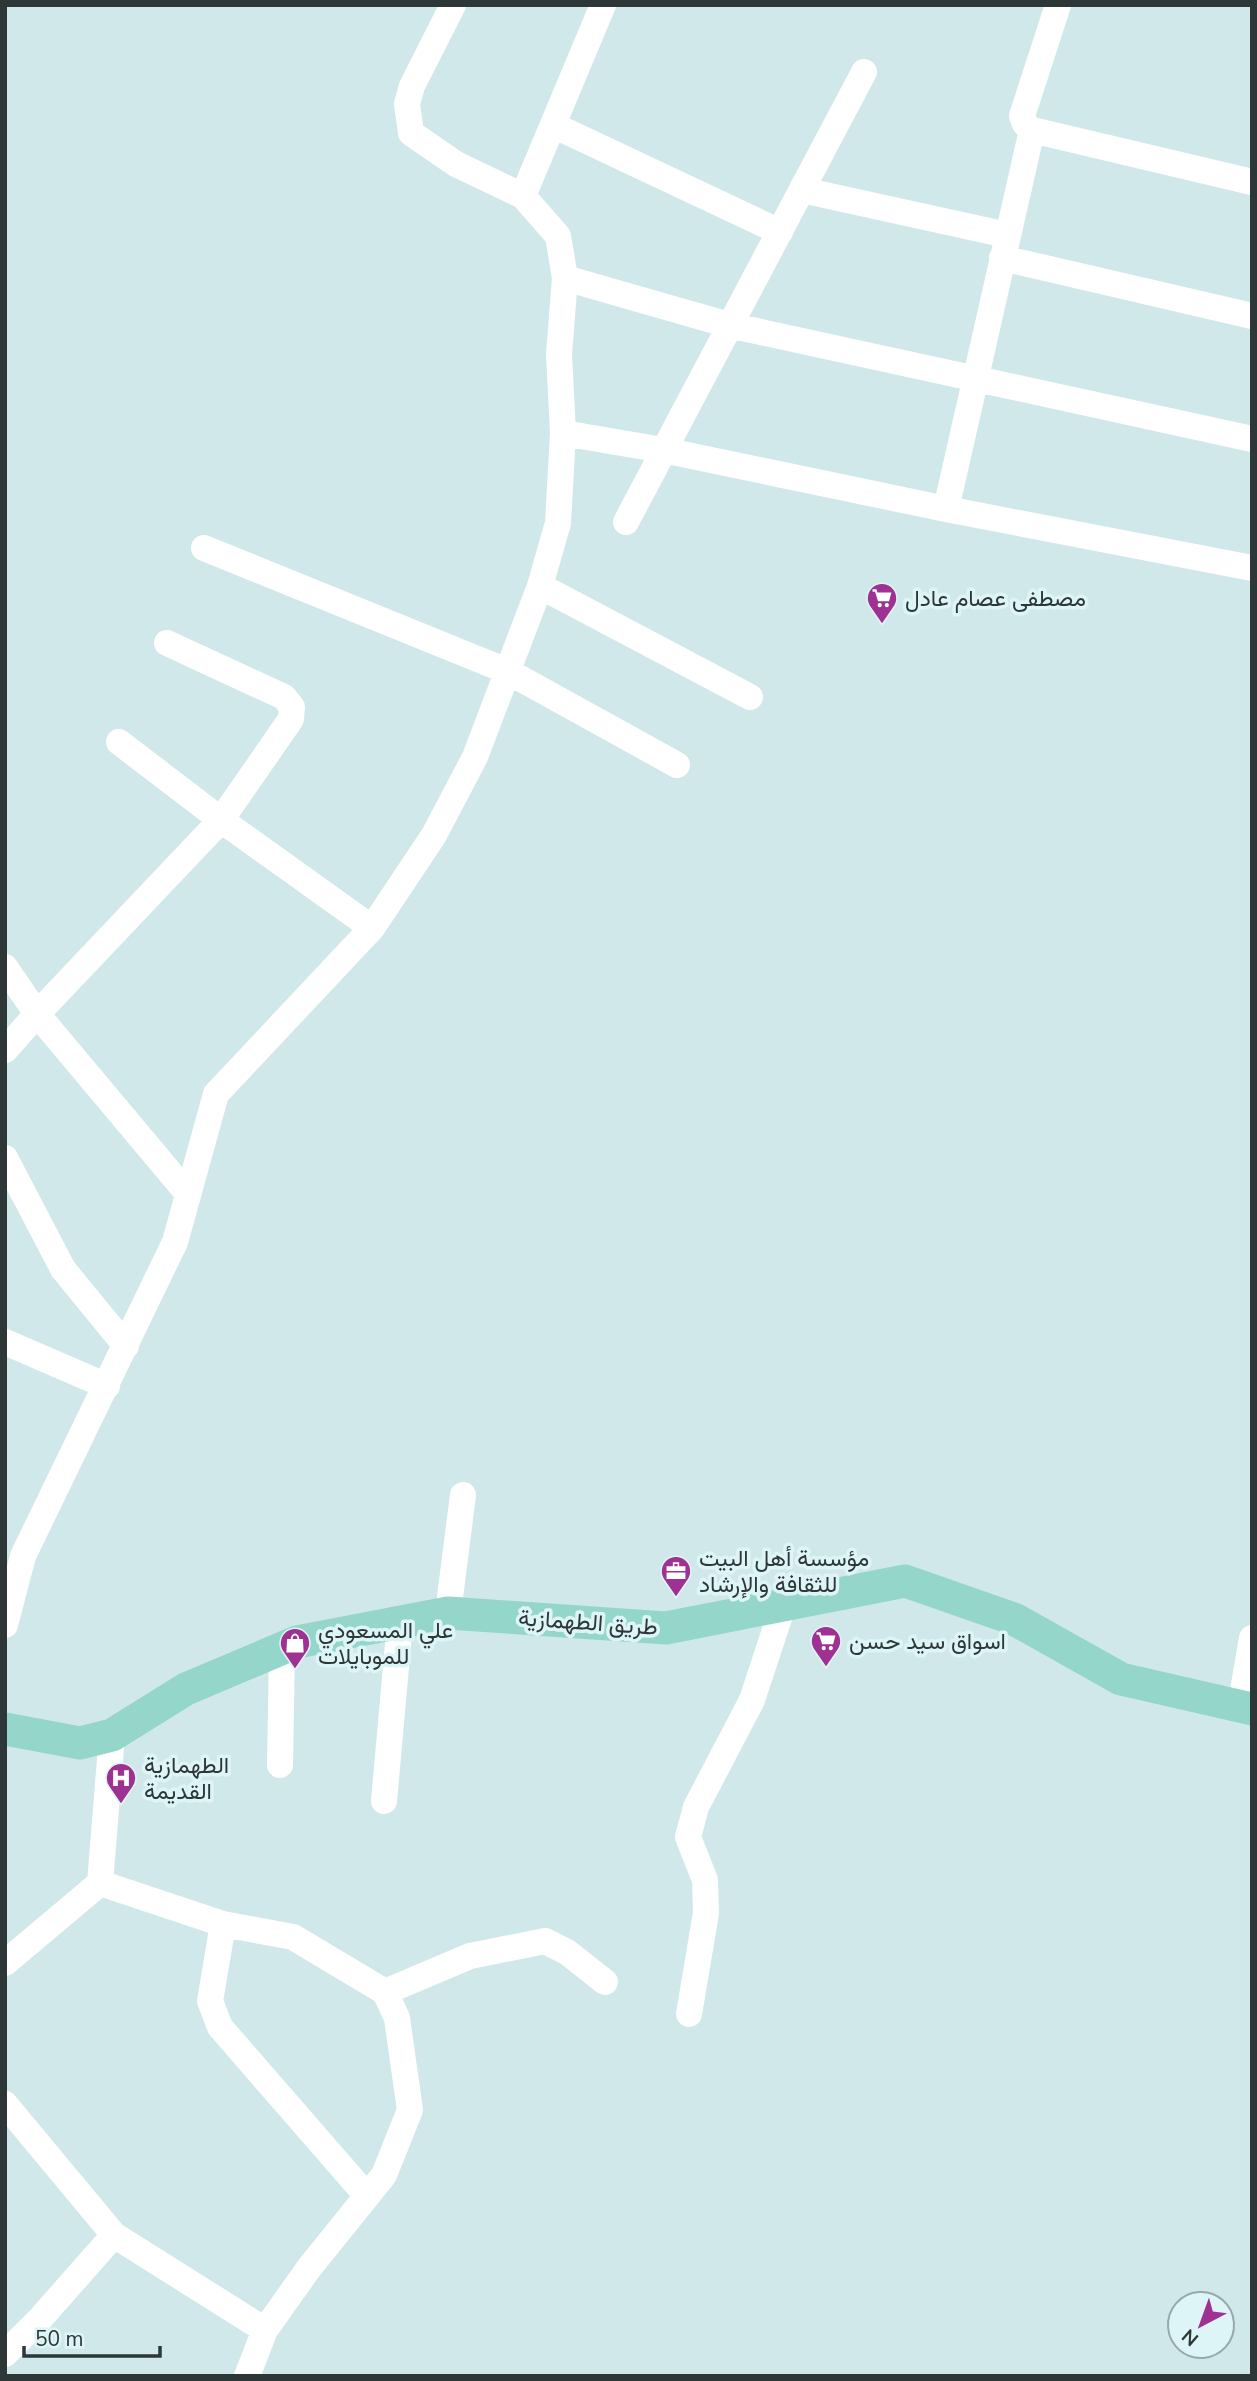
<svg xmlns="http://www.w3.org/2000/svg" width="1257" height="2381" viewBox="0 0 1257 2381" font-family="'Nunito Sans',Vazirmatn,sans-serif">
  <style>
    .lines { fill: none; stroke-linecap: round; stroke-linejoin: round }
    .minor { stroke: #fff; stroke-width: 26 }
    .major { stroke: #94d6ca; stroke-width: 33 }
    .labels { text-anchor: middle; stroke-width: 7; stroke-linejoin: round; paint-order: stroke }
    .poi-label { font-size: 23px; fill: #2e3738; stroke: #def5f8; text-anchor: start }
    .street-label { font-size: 23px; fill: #2e3738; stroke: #def5f8 }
  </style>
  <rect width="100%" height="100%" fill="#d1e8ea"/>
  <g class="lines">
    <path class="minor" d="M1058 5 1022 116 1025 124 1032 130 1252 182
      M553 125 780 232
      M802 190 1007 235
      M523 196 603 5
      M1002 258 1252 316
      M565 278 729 325 1252 439
      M563 433 663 450 946 509 1252 568
      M946 509 1032 130
      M626 522 864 72
      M204 548 507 671 677 765
      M540 586 750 697
      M119 742 221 820 372 928
      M5 967 37 1014 188 1194
      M5 1050 37 1014 221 820 291 719 292 707 284 697 167 643
      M5 1158 63 1269 126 1346
      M5 1342 107 1386
      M448 1613 463 1495
      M5 1625 23 1556 175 1242 216 1094 372 928 434 835 475 757 540 586 558 523 563 433 559 354 565 278 558 236 523 196 456 164 411 133 407 104 412 86 453 5
      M1240 1708 1252 1638
      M280 1765 282 1649
      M384 1801 400 1622
      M100 1883 223 1924 293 1937 385 1992 397 2018 410 2110 384 2175 309 2268 265 2330 247 2376
      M223 1924 210 2001 220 2027 367 2196
      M5 1963 100 1883 112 1735
      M385 1992 470 1956 545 1941 567 1952 605 1982
      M689 2014 706 1913 705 1880 688 1837 696 1807 752 1700 783 1606
      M5 2104 114 2235 265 2330
      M5 2354 39 2320 114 2235"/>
    <path class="major" d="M5 1729 80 1743 112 1735 186 1689 297 1642 448 1613 666 1628 905 1581 1014 1619 1121 1679 1252 1709"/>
  </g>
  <defs>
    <g id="supermarket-pin" transform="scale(1.575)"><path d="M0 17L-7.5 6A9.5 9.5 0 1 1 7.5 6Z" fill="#9e3191" stroke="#def5f8"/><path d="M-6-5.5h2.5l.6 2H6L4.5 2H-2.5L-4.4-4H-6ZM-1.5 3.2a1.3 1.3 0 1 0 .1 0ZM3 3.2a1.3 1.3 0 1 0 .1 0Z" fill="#fff"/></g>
    <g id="office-pin" transform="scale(1.575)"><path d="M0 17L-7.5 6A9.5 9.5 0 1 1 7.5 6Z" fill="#9e3191" stroke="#def5f8"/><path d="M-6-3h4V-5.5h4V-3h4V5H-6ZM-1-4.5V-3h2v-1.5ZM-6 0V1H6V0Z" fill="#fff"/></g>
    <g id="shop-pin" transform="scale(1.575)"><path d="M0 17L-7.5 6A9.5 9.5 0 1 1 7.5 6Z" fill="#9e3191" stroke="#def5f8"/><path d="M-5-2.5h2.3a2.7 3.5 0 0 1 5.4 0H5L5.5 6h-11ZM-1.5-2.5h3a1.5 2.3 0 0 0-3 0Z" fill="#fff"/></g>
    <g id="hospital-pin" transform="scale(1.575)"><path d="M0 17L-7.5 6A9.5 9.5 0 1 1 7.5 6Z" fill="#9e3191" stroke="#def5f8"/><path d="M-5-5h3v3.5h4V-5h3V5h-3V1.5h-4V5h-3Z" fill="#fff"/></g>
  </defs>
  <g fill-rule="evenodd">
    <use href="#supermarket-pin" x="882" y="598"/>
    <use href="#office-pin" x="676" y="1571"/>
    <use href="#supermarket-pin" x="826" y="1641"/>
    <use href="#shop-pin" x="295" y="1643"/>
    <use href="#hospital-pin" x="121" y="1778"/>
  </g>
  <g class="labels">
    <g class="poi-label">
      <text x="905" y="606">مصطفى عصام عادل</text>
      <text x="699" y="1566">مؤسسة أهل البيت<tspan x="699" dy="26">للثقافة والإرشاد</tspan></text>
      <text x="318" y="1638">علي المسعودي<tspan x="318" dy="26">للموبايلات</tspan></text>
      <text x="849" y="1649">اسواق سيد حسن</text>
      <text x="144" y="1773">الطهمازية<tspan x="144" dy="26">القديمة</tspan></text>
    </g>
    <g class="street-label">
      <text transform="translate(588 1622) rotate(4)" y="8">طريق الطهمازية</text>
    </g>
  </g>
  <rect width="1257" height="2381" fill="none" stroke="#2e3738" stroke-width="14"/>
  <g transform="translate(1201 2325) rotate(221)"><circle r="33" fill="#def5f8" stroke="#98a9ab" stroke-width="2"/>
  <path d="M0-5L12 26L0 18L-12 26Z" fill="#9e3191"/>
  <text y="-10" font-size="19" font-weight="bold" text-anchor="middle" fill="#2e3738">N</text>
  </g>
  <path d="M24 2346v10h136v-10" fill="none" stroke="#2e3738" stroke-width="3.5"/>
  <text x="35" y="2346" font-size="21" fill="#2e3738" stroke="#def5f8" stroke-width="5" paint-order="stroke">50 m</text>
</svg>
